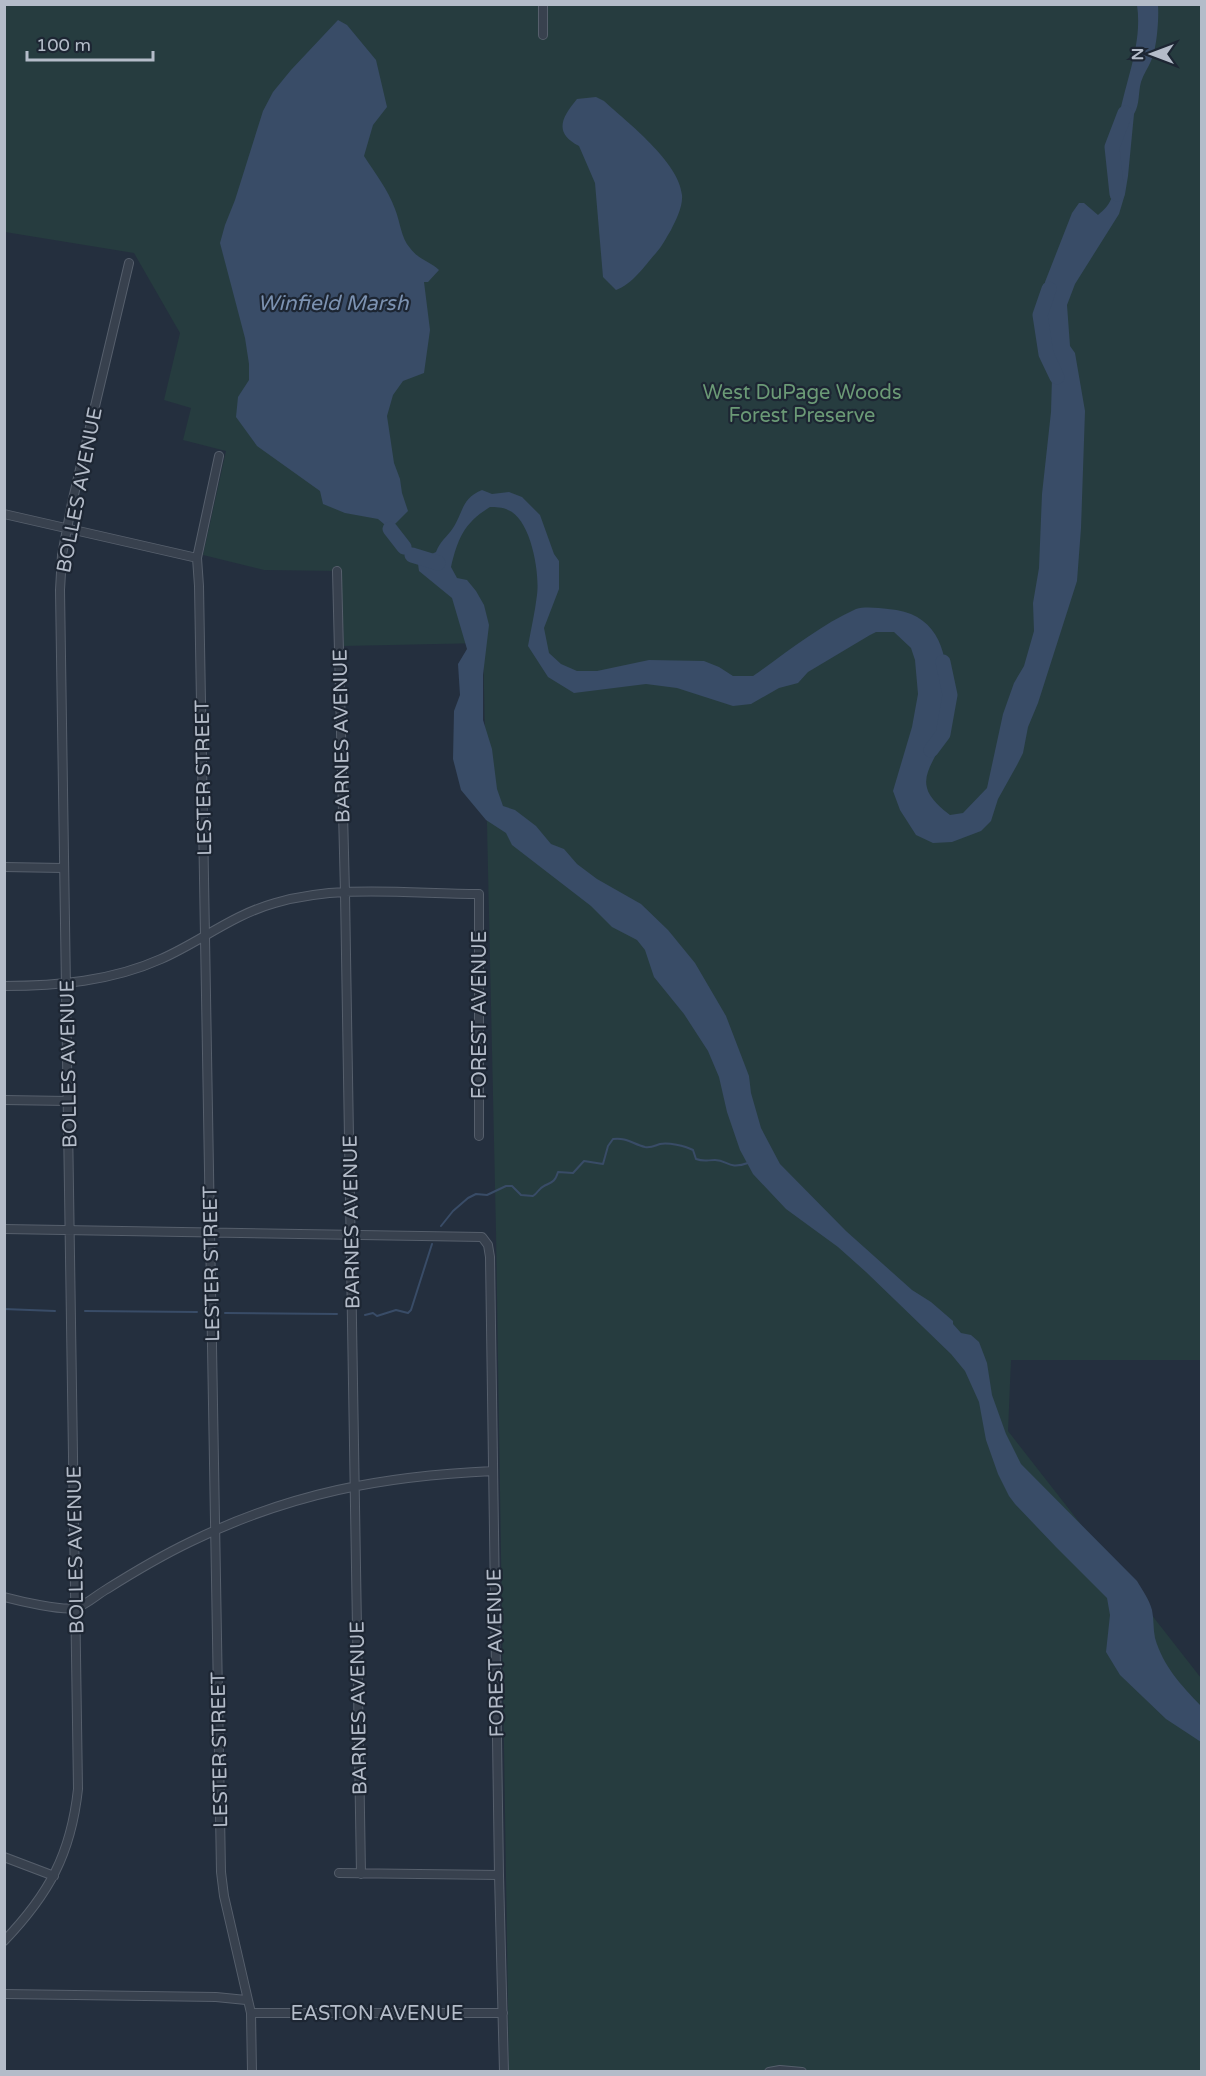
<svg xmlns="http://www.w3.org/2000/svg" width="1206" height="2076" viewBox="0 0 1206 2076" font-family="'Varela Round',sans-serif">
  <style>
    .green { fill: #263c3f }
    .water { fill: #394c67 }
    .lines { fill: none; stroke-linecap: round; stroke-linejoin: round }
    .stream { stroke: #394c67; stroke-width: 2 }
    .river { stroke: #394c67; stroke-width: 15 }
    .street-casing { stroke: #565f6c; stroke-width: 10 }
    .street { stroke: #38414e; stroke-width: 8 }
    .labels { text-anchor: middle; stroke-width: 4.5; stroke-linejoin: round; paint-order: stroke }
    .park-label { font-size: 20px; fill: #6b9a76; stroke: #1d2633 }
    .street-label { font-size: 20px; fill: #b4bcc9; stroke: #1d2633 }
    .water-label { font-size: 21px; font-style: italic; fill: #7c92b1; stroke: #1d2633 }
  </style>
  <rect width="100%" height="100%" fill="#242f3e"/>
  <path class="green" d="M4 5H1201V1360H1011L1008 1431 1201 1678V2071H509L496 1231 483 643 344 646 341 571 264 570 203 555 226 451 183 440 191 408 164 400 180 333 134 253 5 232Z"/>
  <path class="water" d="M1137 5H1158C1159 18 1157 49 1151 61 1148 68 1143 75 1141 82 1138 93 1140 104 1134 114L1128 176 1125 194 1119 214 1075 284 1067 305 1070 346 1075 353 1085 411 1081 528 1077 581 1038 703 1028 727 1023 753 1017 765 998 799 991 821 981 831 952 842 933 843 916 835 900 810 893 791 912 727 918 694 915 660 911 648 894 632H876L870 635 808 672 798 683 779 688 751 704 733 706 677 688 646 684 574 693 548 677 528 646C531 629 535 612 537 595 540 573 531 519 508 510 503 507 495 507 490 507 464 523 458 538 451 567L457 578 467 580 476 591 484 605 489 625 483 675V720L492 749 497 789 503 806 515 810 536 826 551 844 564 849 577 864 597 879 641 904 668 930 695 963 726 1016 749 1076 751 1093 761 1128 780 1164 846 1231 912 1290 931 1302 953 1321V1324L961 1333 971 1335 979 1342 987 1363 992 1395 1006 1434 1021 1464 1137 1581C1143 1591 1149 1599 1152 1610 1154 1619 1153 1629 1155 1638 1163 1666 1181 1685 1201 1706V1742L1166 1719 1120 1675 1106 1652 1110 1615 1107 1598 1056 1547 1015 1504 1009 1496 998 1474 986 1440 979 1402 965 1371 951 1354 866 1272 838 1247 786 1209 753 1174 740 1150 727 1112 719 1077 708 1051 684 1014 654 977 645 950 637 940 612 927 591 906 512 845 506 833 486 820 461 790 453 759 454 711 460 695 458 664 467 649 452 598 419 571 418 564 423 558 436 552C440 541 447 537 453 528 464 511 461 499 482 490L492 494 509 492 522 497 540 515 554 554 559 561V589L544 628 549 653 561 664 577 671H597L649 660 704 661 719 667 733 676H753C786 653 820 625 856 609 865 606 879 608 888 609 948 613 951 670 945 718 943 728 942 739 938 749 934 761 923 774 927 788 929 798 942 809 950 815L963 813 987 788 1003 714 1014 683 1024 666 1034 631 1033 603 1039 568 1042 494 1051 412 1052 377 1042 303 1045 282 1072 213 1079 203H1084L1098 215C1104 210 1109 205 1112 197 1119 173 1115 147 1118 123 1124 84 1143 45 1137 5Z
    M338 20 347 25 376 60 387 107 373 125 364 156C375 173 388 190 395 209 400 221 401 238 410 248 420 261 430 261 439 270L428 282H424L430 330 424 373 403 381 393 395 387 416 394 463 400 479 402 493 408 511 390 529 378 519 345 513 323 504 320 491 257 446 236 417 238 397 249 380V364L245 338 220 243 225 225 235 200 263 111 273 92 291 70Z
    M596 97 604 101C627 122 679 162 682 195 683 207 676 220 671 230 666 238 663 245 656 253 645 265 633 284 616 290L603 277 595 183 579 146C553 133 562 117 577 99Z"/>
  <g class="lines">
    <path class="stream" d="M441 1226 453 1211 468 1198 476 1194 487 1195 506 1186H512L521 1195 533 1196C538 1193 539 1188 544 1186 552 1182 555 1182 558 1172L573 1173 584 1161 603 1164 608 1146 613 1139C626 1137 633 1144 645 1147 651 1148 654 1146 660 1144 668 1142 685 1146 693 1150L696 1159C704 1162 707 1160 715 1160 728 1160 728 1170 748 1163
      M4 1309 55 1311
      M85 1311 197 1312
      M225 1313 337 1314
      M365 1315 373 1313 377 1316 396 1310 408 1313 411 1310 432 1244"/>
    <path class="river" d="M1117 194 1112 147 1125 113
      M1049 289 1040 315 1046 354 1057 377
      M390 529 404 547
      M412 555 438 563
      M931 750 943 734 950 695 943 662"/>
    <g class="street-casing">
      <path id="street" d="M543 35V4
        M219 456 197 558 199 586 221 1872 224 1896 251 2013 252 2072
        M4 514 197 558
        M337 571 345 893 361 1874
        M4 867 63 868
        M4 986C57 986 112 981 161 959 200 942 232 915 275 903 340 884 412 894 479 894V1136
        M4 1100 68 1101
        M4 1229 482 1237 488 1245 490 1257 499 1875 504 2072
        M4 1597C19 1601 62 1611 76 1608 86 1605 98 1594 107 1589 134 1572 161 1556 190 1542 290 1493 383 1476 493 1471
        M4 1857 54 1876
        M339 1873 499 1875
        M4 1941C49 1894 71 1854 78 1789L60 590 62 555 72 503 129 263
        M4 1994 216 1997 246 2000
        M251 2013H503
        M769 2072 780 2070 802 2072"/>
    </g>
    <use href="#street" class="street"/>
  </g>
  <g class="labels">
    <g class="park-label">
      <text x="802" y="399">West DuPage Woods<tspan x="802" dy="23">Forest Preserve</tspan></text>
    </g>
    <g class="street-label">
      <text transform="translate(79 490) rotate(-79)" y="7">BOLLES AVENUE</text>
      <text transform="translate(341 736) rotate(-91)" y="7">BARNES AVENUE</text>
      <text transform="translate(203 778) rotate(-91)" y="7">LESTER STREET</text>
      <text transform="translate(479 1015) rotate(-90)" y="7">FOREST AVENUE</text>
      <text transform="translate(68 1064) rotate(-91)" y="7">BOLLES AVENUE</text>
      <text transform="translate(351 1222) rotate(-91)" y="7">BARNES AVENUE</text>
      <text transform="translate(211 1264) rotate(-91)" y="7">LESTER STREET</text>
      <text transform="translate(75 1550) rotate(-91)" y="7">BOLLES AVENUE</text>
      <text transform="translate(495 1653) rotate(-91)" y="7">FOREST AVENUE</text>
      <text transform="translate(358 1708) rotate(-91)" y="7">BARNES AVENUE</text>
      <text transform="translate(219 1750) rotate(-91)" y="7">LESTER STREET</text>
      <text x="377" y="2020">EASTON AVENUE</text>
    </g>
    <g class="water-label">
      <text x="333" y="310">Winfield Marsh</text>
    </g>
  </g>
  <rect width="1206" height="2076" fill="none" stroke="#b4bcc9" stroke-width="12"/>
  <g transform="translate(1152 54) rotate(270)" stroke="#1d2633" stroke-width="4.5" paint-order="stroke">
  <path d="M0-4.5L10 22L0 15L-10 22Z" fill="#b4bcc9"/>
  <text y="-9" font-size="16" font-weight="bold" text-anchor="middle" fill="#b4bcc9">N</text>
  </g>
  <path d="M27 51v9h126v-9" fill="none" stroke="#b4bcc9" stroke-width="3"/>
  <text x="36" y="51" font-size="18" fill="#b4bcc9" stroke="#1d2633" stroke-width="4.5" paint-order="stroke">100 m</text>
</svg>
